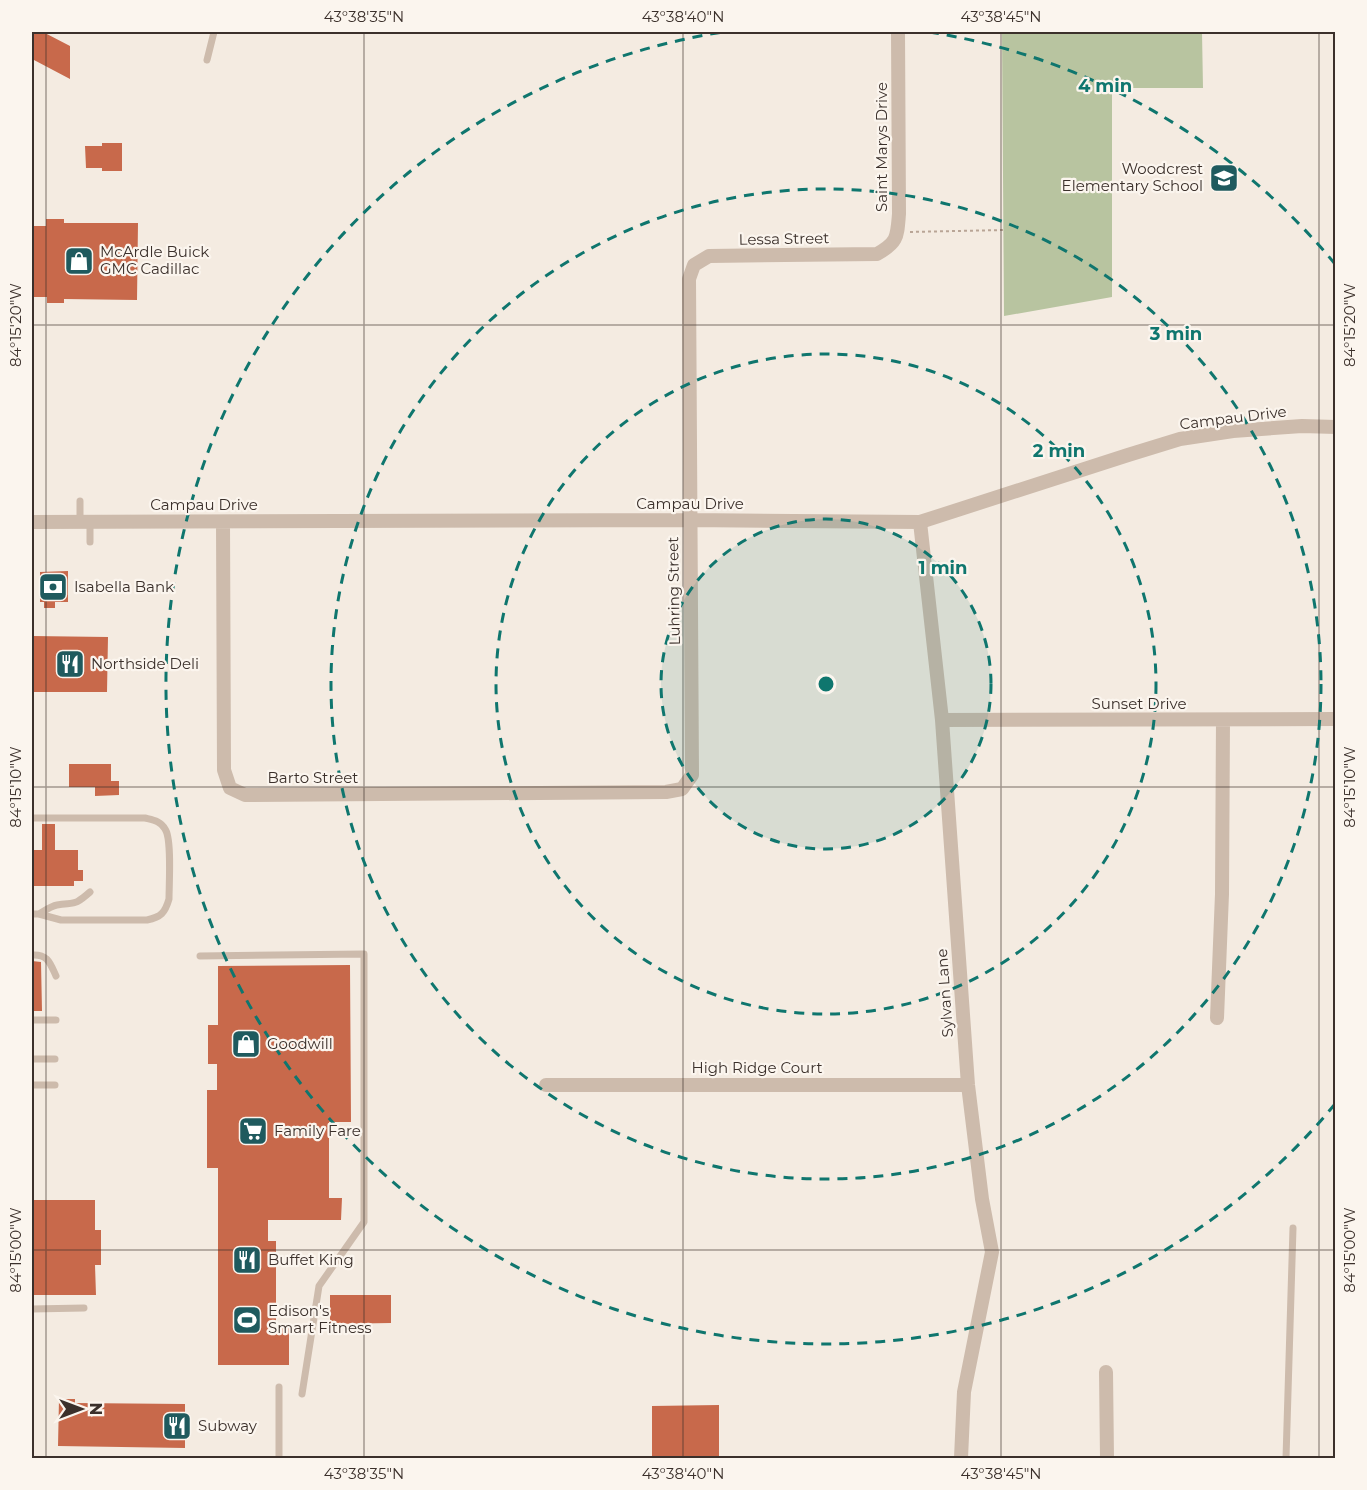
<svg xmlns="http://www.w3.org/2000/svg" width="1367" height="1490" viewBox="0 0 1367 1490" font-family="Montserrat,sans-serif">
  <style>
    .green { fill: #b8c4a0 }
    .building { fill: #c8694b }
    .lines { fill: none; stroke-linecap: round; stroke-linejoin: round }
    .path { stroke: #b9a596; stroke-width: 2; stroke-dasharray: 3 3; stroke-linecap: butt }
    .service { stroke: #cdbbac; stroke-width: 7 }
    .minor { stroke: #cdbbac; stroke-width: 14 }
    .ticks { fill: none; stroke: #3b302b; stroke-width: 1.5; stroke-opacity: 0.45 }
    .ring { fill: none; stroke: #0f766e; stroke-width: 3; stroke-dasharray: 10 8 }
    .labels { text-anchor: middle; stroke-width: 4.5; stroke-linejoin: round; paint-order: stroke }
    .street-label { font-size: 15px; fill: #3b302b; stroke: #fbf5ee }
    .poi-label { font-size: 15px; fill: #3b302b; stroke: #fbf5ee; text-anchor: start }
    .centre { fill: #0f766e; stroke: #fbf5ee; stroke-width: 3 }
    .ring-label { font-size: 18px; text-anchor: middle; font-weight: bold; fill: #0f766e; stroke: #fbf5ee; stroke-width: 4.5; stroke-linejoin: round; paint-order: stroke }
    .neatline { fill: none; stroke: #3b302b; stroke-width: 2 }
    .ticks-label { font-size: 15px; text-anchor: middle; fill: #3b302b }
  </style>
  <rect width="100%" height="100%" fill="#f4ebe1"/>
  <path class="green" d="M1002 32H1202L1203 88H1112V297L1004 316Z"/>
  <path class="building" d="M34 32H43L70 46V79L34 60Z
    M102 143H122V171H102V168H86L85 146H102Z
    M46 219H64V223H138L137 300 64 299V303H47V297H32V226H46Z
    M68 571V602H55V608H44V602H40V572Z
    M32 636 108 637 107 692H32Z
    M69 764H111V781H119V795L95 796V787H69Z
    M42 824H55V850H78V870H83V881H74V886H32V850H42Z
    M32 961 41 962 42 1011H32Z
    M350 965 351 1122H329V1198H342L341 1220H268V1241H276V1327H289V1365H218V1168H207V1090H217V1064H208V1025H218V966Z
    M32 1200H95V1230H101V1265H95L96 1295H33Z
    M330 1295H391V1323L330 1324Z
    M59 1399H75V1403L185 1404V1448L58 1446Z
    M719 1405V1458H652V1406Z"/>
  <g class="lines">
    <path class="path" d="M910 232 1003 230"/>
    <path class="service" d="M207 60 214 32
      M80 501V522
      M90 522V542
      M32 818H145C153 820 161 821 165 829 172 838 169 885 169 899 165 913 161 917 147 920H61L39 914H32
      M39 914C44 911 51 906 57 905 76 902 74 906 90 892
      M32 955C48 954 50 963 56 976
      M200 956 364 954V1222L319 1286 302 1394
      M32 1020H56
      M32 1059H55
      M32 1085H55
      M32 1309 84 1308
      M279 1458V1387
      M1286 1458 1293 1228"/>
    <path class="minor" d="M32 522 690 520 920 522 1128 455 1180 439 1233 431 1302 426 1336 427
      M223 522 224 770 230 788 245 795 666 792 682 789 692 775 689 279 694 265 709 256 877 254C898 242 897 237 899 214L898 32
      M920 522 942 720 968 1085 982 1199 992 1252 964 1392 961 1458
      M942 720 1336 719
      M1217 1018 1222 894 1223 720
      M546 1085H968
      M1106 1372 1107 1458"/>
  </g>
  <path class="ticks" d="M46 32V1458M364 32V1458M683 32V1458M1001 32V1458M1319 32V1458M32 325H1336M32 787H1336M32 1250H1336"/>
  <circle cx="826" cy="684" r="165" fill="#0f766e" fill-opacity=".12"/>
  <g class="ring">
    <circle cx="826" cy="684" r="165"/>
    <circle cx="826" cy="684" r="330"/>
    <circle cx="826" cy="684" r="495"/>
    <path d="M1335 1104A660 660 0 1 1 723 32M929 32A660 660 0 0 1 1335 264"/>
  </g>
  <defs>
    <g id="school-square" transform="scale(1.5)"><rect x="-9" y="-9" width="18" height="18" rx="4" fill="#1f5a5e" stroke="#fbf5ee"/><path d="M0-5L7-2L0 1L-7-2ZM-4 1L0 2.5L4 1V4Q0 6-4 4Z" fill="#fff"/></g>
    <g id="shop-square" transform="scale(1.5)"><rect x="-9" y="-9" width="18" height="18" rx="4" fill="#1f5a5e" stroke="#fbf5ee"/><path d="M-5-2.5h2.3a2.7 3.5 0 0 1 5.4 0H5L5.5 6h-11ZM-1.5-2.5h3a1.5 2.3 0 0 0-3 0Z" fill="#fff"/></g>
    <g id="bank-square" transform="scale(1.5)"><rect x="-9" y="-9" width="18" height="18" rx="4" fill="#1f5a5e" stroke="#fbf5ee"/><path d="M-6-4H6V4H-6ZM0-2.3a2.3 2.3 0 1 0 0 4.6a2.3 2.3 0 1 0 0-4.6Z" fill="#fff"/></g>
    <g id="restaurant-square" transform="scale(1.5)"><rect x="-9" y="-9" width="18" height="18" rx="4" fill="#1f5a5e" stroke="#fbf5ee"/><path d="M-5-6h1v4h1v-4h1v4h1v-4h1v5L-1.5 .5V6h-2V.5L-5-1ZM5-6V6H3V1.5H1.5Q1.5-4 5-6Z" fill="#fff"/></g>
    <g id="supermarket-square" transform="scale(1.5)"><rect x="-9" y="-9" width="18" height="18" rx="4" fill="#1f5a5e" stroke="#fbf5ee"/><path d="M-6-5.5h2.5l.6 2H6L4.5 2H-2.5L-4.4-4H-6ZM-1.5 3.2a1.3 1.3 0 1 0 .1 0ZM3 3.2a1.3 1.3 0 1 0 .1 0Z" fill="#fff"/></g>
    <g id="stadium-square" transform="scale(1.5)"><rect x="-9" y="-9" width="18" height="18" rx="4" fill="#1f5a5e" stroke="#fbf5ee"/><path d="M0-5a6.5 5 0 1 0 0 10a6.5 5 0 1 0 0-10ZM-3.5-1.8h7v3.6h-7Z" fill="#fff"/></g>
  </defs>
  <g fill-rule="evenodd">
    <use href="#school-square" x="1224" y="178"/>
    <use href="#shop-square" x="79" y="261"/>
    <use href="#bank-square" x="53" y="587"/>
    <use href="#restaurant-square" x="70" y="664"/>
    <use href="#shop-square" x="246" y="1044"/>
    <use href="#supermarket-square" x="253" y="1131"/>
    <use href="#restaurant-square" x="247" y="1260"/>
    <use href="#stadium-square" x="247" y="1320"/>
    <use href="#restaurant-square" x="177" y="1426"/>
  </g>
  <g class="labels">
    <g class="street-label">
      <text transform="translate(882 147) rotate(-90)" y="5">Saint Marys Drive</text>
      <text transform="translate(784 239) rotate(-1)" y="5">Lessa Street</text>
      <text transform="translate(1233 418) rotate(-7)" y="5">Campau Drive</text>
      <text x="690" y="509">Campau Drive</text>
      <text x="204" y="510">Campau Drive</text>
      <text transform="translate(674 591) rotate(-91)" y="5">Luhring Street</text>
      <text x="1139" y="709">Sunset Drive</text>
      <text x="313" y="783">Barto Street</text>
      <text transform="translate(945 993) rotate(-94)" y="5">Sylvan Lane</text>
      <text x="757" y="1073">High Ridge Court</text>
    </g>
    <g class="poi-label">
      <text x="1203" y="174" text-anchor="end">Woodcrest<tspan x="1203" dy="17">Elementary School</tspan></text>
      <text x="100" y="257">McArdle Buick<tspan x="100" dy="17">GMC Cadillac</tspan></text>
      <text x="74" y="592">Isabella Bank</text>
      <text x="91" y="669">Northside Deli</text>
      <text x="267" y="1049">Goodwill</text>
      <text x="274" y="1136">Family Fare</text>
      <text x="268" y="1265">Buffet King</text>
      <text x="268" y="1316">Edison's<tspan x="268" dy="17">Smart Fitness</tspan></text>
      <text x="198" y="1431">Subway</text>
    </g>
  </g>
  <circle cx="826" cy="684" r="9" class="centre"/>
  <g class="ring-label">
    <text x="1105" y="92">4 min</text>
    <text x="1176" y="340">3 min</text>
    <text x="1059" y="457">2 min</text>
    <text x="943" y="574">1 min</text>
  </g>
  <rect width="1367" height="1490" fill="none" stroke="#fbf5ee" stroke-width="66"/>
  <g transform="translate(81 1409) rotate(90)" stroke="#fbf5ee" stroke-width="4.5" paint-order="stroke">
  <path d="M0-4.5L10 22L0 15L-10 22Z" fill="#3b302b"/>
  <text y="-9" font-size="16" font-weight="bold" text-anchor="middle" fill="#3b302b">N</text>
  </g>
  <rect x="33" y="33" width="1301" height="1424" class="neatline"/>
  <g class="ticks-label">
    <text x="364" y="22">43°38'35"N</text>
    <text x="683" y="22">43°38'40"N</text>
    <text x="1001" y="22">43°38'45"N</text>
    <text transform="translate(1350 325) rotate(-90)" y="5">84°15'20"W</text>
    <text transform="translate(16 325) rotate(-90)" y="5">84°15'20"W</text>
    <text transform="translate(1350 787) rotate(-90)" y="5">84°15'10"W</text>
    <text transform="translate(16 787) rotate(-90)" y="5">84°15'10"W</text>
    <text transform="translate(1350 1250) rotate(-90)" y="5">84°15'00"W</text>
    <text transform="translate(16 1250) rotate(-90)" y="5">84°15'00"W</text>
    <text x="364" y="1479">43°38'35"N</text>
    <text x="683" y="1479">43°38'40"N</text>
    <text x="1001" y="1479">43°38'45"N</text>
  </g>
</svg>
